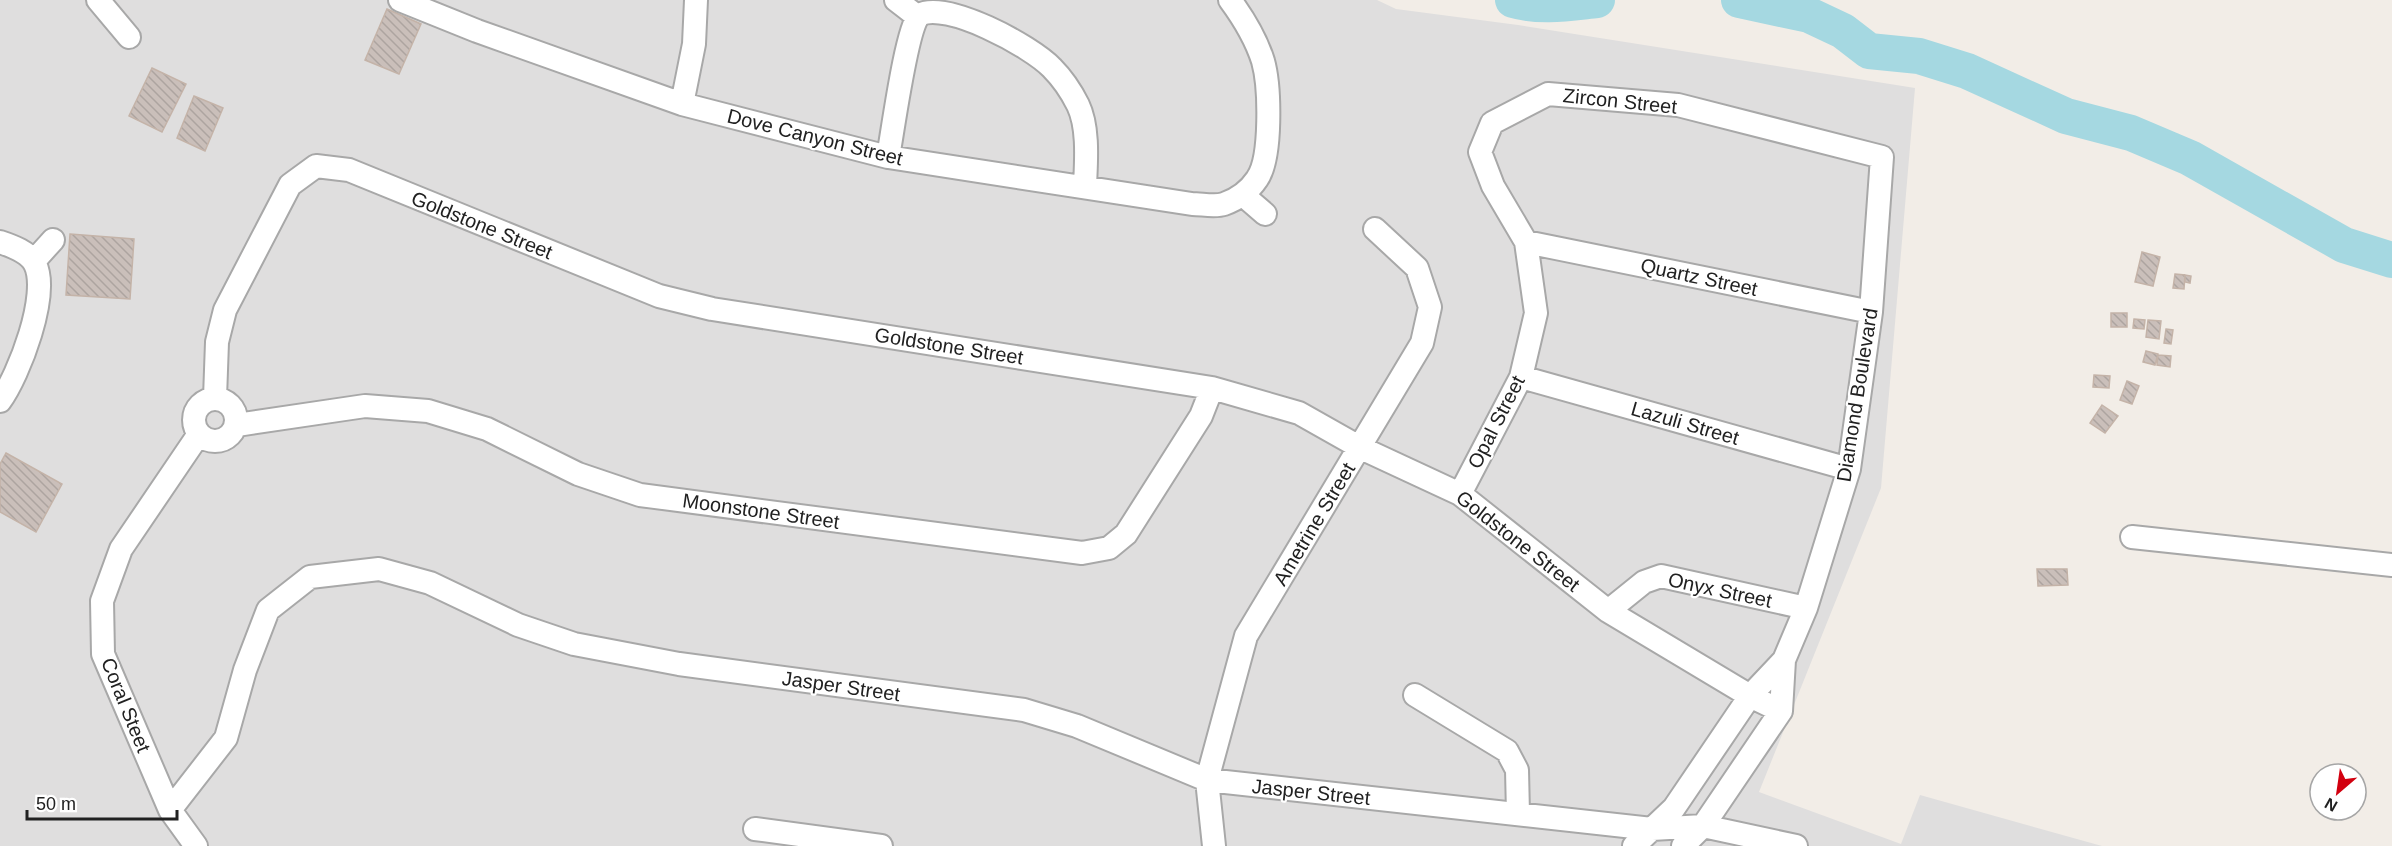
<svg xmlns="http://www.w3.org/2000/svg" width="2392" height="846" viewBox="0 0 2392 846" font-family="Arial,sans-serif">
  <style>
    .residential { fill: #dfdede }
    .lines { fill: none; stroke-linecap: round; stroke-linejoin: round }
    .river { stroke: #a5d8e1; stroke-width: 36 }
    .building { fill: url(#building-back-hatch); stroke: #c4b3a8; stroke-width: 1.5 }
    .minor-casing { stroke: #a8a8a8; stroke-width: 26 }
    .minor { stroke: #fff; stroke-width: 22 }
    .labels { text-anchor: middle; stroke-width: 4.5; stroke-linejoin: round; paint-order: stroke }
    .street-label { font-size: 20px; fill: #212121; stroke: #fff }
  </style>
  <defs>
    <pattern id="building-back-hatch" width="6" height="6" patternUnits="userSpaceOnUse" patternTransform="scale(1.5)"><rect width="6" height="6" fill="#cabfba"/><path d="M-1 5l2 2M0 0l6 6M5-1l2 2" fill="none" stroke="#ada4a0"/></pattern>
  </defs>
  <rect width="100%" height="100%" fill="#f2ede7"/>
  <path class="residential" d="M0 0H1377L1396 9 1518 25 1915 88 1881 488 1759 792 1901 844 1920 795 2102 846H0Z"/>
  <g class="lines">
    <path class="river" d="M1513 0C1541 8 1569 3 1597 0
      M1739 0 1809 15 1843 31 1869 51 1919 56 1967 71 2066 116 2131 133 2190 158 2344 245 2392 260"/>
  </g>
  <path class="building" d="M387 9 421 24 399 74 365 60Z
    M152 68 186 84 162 132 129 116Z
    M194 96 223 108 205 151 177 138Z
    M70 234 134 239 130 299 66 295Z
    M2142 252 2160 257 2153 286 2135 282Z
    M2175 274 2185 275 2184 289 2173 288Z
    M2185 275 2191 276 2190 283 2185 282Z
    M2111 313H2127V327H2111Z
    M2134 319 2145 320 2144 329 2133 328Z
    M2148 320 2161 321 2159 339 2146 337Z
    M2166 329 2173 330 2171 344 2164 343Z
    M2146 351 2158 354 2155 365 2143 362Z
    M2158 355 2171 356 2170 367 2157 365Z
    M2094 375 2110 376 2109 388 2093 387Z
    M2127 381 2139 386 2132 404 2120 400Z
    M2102 405 2118 416 2105 433 2090 423Z
    M6 453 62 484 36 532 0 512V464Z
    M2037 569H2067L2068 585 2038 586Z"/>
  <g class="lines">
    <g class="minor-casing">
      <path id="minor" d="M98 0 129 37
        M400 0 477 31 682 104 888 157 1192 204C1202 204 1215 207 1224 204 1238 199 1249 191 1257 179 1272 158 1270 86 1263 61 1256 39 1244 19 1230 0
        M896 0 918 17
        M682 104 694 44 696 0
        M888 157C893 130 906 31 919 15 946 0 1031 46 1052 68 1063 79 1071 91 1078 105 1089 128 1086 162 1085 186
        M1243 195 1265 214
        M0 242C12 246 29 252 35 264 50 294 19 375 0 401
        M1526 242 1871 312
        M34 261 53 240
        M1521 377 1849 469
        M215 398 217 342 225 310 290 185 316 166 349 170 659 296 712 309 1212 388 1299 413 1361 448 1460 494 1608 611 1750 696 1781 711
        M194 420a21 21 0 1 1 42 0a21 21 0 1 1-42 0Z
        M237 425 365 406 428 411 487 429 578 474 640 495 1082 553 1109 548 1126 534 1201 416 1212 388
        M1460 494 1521 377 1536 313 1526 242 1493 186 1480 152 1492 123 1548 94 1678 105 1882 157 1871 312 1849 469 1806 608 1784 660 1781 711 1703 826 1683 846
        M2132 537 2392 565
        M1608 611 1644 582 1661 576 1806 608
        M1415 695 1507 751 1517 770 1518 814
        M170 810 226 738 245 670 268 610 310 577 379 569 430 583 518 625 574 644 679 664 1024 710 1077 726 1207 780 1652 829 1703 826 1796 846
        M755 829 881 846
        M196 846 170 810 103 654 102 601 121 549 199 434
        M1214 846 1207 780 1246 636 1422 343 1430 307 1417 268 1375 229
        M1634 846 1674 808 1750 696 1784 660"/>
    </g>
    <use href="#minor" class="minor"/>
  </g>
  <g class="labels">
    <g class="street-label">
      <text transform="translate(1620 101) rotate(6)" y="7">Zircon Street</text>
      <text transform="translate(815 137) rotate(14)" y="7">Dove Canyon Street</text>
      <text transform="translate(482 225) rotate(22)" y="7">Goldstone Street</text>
      <text transform="translate(1699 277) rotate(12)" y="7">Quartz Street</text>
      <text transform="translate(949 346) rotate(9)" y="7">Goldstone Street</text>
      <text transform="translate(1857 395) rotate(-81)" y="7">Diamond Boulevard</text>
      <text transform="translate(1496 422) rotate(-63)" y="7">Opal Street</text>
      <text transform="translate(1685 423) rotate(16)" y="7">Lazuli Street</text>
      <text transform="translate(761 511) rotate(8)" y="7">Moonstone Street</text>
      <text transform="translate(1314 524) rotate(-59)" y="7">Ametrine Street</text>
      <text transform="translate(1518 541) rotate(38)" y="7">Goldstone Street</text>
      <text transform="translate(1720 590) rotate(12)" y="7">Onyx Street</text>
      <text transform="translate(841 686) rotate(8)" y="7">Jasper Street</text>
      <text transform="translate(126 705) rotate(68)" y="7">Coral Steet</text>
      <text transform="translate(1311 792) rotate(6)" y="7">Jasper Street</text>
    </g>
  </g>
  <g transform="translate(2338 792) rotate(209)"><circle r="28" fill="#ffffff" stroke="#a6a6a6" stroke-width="1.5"/>
  <path d="M0-4.5L10 22L0 15L-10 22Z" fill="#d2000f"/>
  <text y="-9" font-size="16" font-weight="bold" text-anchor="middle" fill="#212121">N</text>
  </g>
  <path d="M27 810v9h150v-9" fill="none" stroke="#212121" stroke-width="3"/>
  <text x="36" y="810" font-size="18" fill="#212121" stroke="#ffffff" stroke-width="4.5" paint-order="stroke">50 m</text>
</svg>
